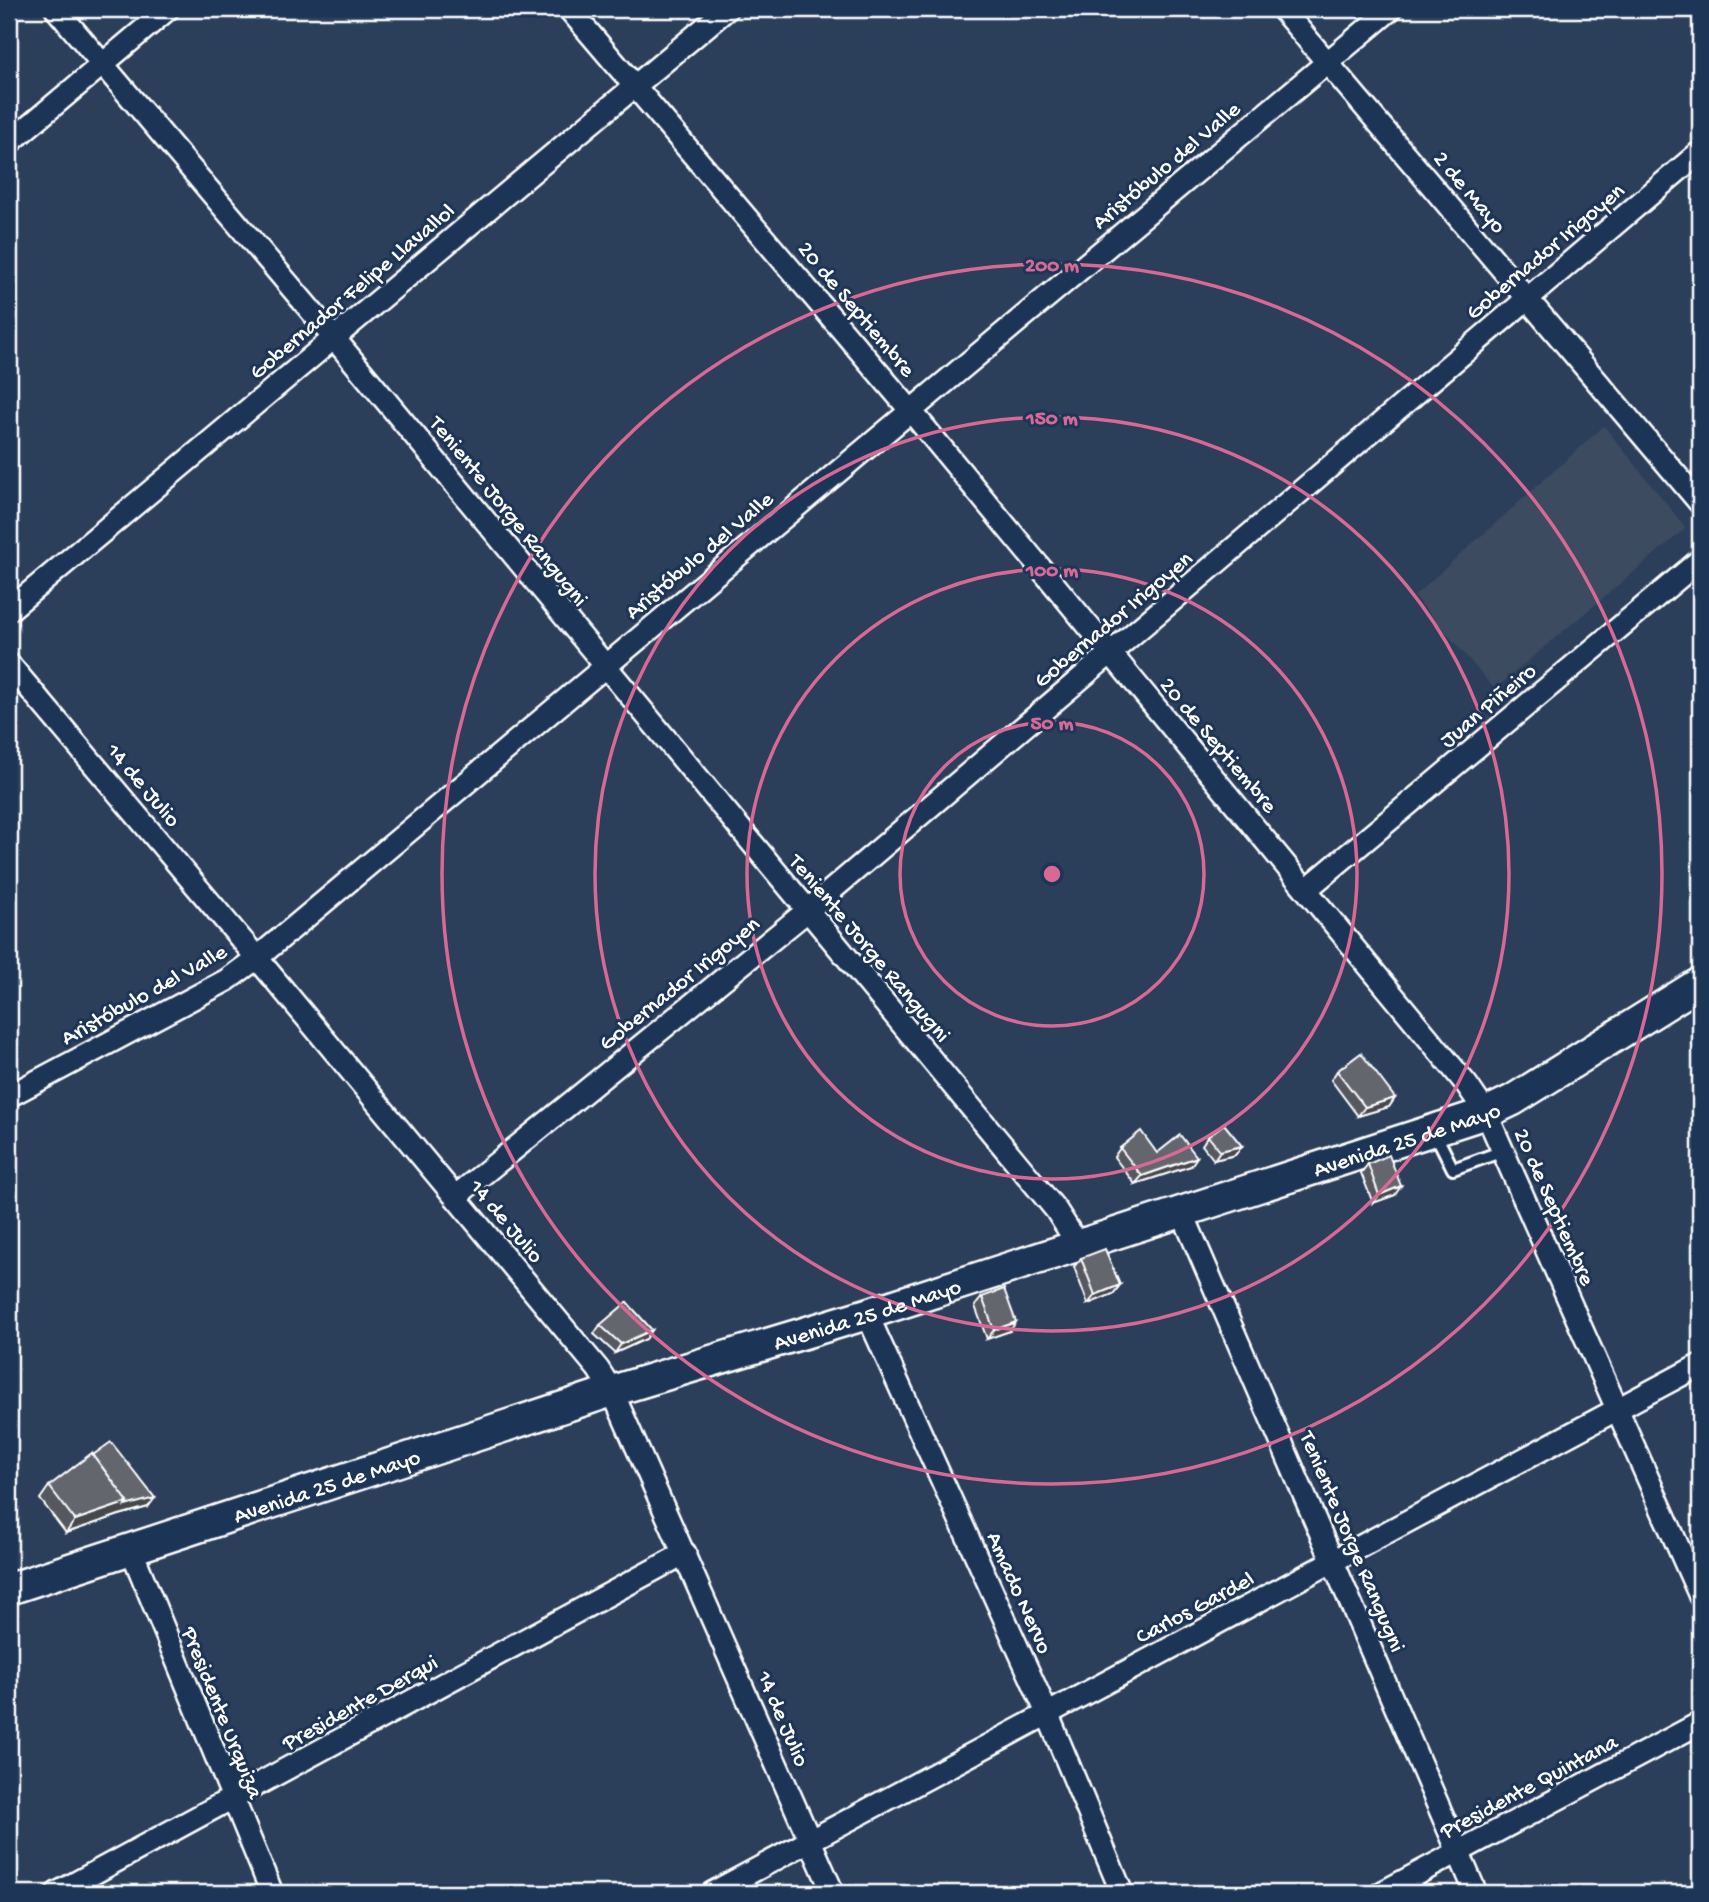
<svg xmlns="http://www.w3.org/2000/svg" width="1709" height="1902" viewBox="0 0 1709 1902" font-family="'Gochi Hand',sans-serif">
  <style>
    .built { fill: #3c4b60 }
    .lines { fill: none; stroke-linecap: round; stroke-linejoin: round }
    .lane-casing { stroke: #fff; stroke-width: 16 }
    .street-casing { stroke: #fff; stroke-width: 26 }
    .secondary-casing { stroke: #fff; stroke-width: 35 }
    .lane { stroke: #1d3557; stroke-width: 10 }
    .street { stroke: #1d3557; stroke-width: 21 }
    .secondary { stroke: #1d3557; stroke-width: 30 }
    .wall { fill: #55585e; stroke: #fff; stroke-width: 2 }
    .shaded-wall { fill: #45474c; stroke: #fff; stroke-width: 2 }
    .building { fill: #63666d; stroke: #fff; stroke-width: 2 }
    .ring { fill: none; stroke: #d76994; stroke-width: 3.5 }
    .labels { text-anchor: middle; stroke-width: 6; stroke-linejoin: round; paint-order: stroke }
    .street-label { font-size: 23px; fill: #fff; stroke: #1d3557 }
    .centre { fill: #d76994; stroke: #1d3557; stroke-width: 3.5 }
    .ring-label { font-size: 21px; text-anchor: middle; font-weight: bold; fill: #d76994; stroke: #1d3557; stroke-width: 6; stroke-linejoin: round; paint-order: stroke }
  </style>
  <rect width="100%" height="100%" fill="#2b3f5b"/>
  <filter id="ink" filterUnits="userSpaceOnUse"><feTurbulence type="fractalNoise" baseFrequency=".0143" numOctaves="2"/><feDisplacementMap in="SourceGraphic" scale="14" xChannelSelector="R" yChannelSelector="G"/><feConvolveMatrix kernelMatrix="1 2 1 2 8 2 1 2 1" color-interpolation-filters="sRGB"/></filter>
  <g filter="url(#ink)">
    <path class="built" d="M1604 426 1686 528 1495 689 1414 596Z"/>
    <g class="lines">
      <g class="lane-casing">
        <path id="lane" d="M1435 1133 1453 1169 1503 1151"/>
      </g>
      <g class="street-casing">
        <path id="street" d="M56 9 334 338 1056 1210 1077 1243
          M569 9 911 411 1467 1085 1486 1113 1700 1596
          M1282 9 1700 503
          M9 143 168 9
          M9 610 727 9
          M9 664 257 958 598 1369 612 1391 833 1893
          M1307 889 1700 560
          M9 1096 227 980 257 958 1391 9
          M455 1197 807 911 1700 152
          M1181 1210 1476 1893
          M867 1314 1047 1713 1122 1893
          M131 1549 272 1893
          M57 1893 685 1553
          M712 1893 1700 1365
          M1381 1893 1700 1723"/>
      </g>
      <g class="secondary-casing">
        <g id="secondary">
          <path id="s1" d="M9 1589 612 1391 867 1314 1486 1113 1513 1100 1700 983"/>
        </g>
      </g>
      <use href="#lane" class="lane"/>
      <use href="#street" class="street"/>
      <use href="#secondary" class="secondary"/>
    </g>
    <path class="wall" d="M1337 1071 1395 1098 1389 1107 1358 1116 1331 1080Z
      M1208 1136 1242 1146 1235 1155 1214 1160 1202 1145Z
      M1120 1148 1157 1153 1191 1166 1135 1184 1114 1157Z
      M1368 1164 1395 1195 1373 1203 1361 1173Z
      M1081 1258 1120 1285 1113 1294 1088 1304 1074 1267Z
      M982 1297 1010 1331 987 1339 975 1306Z
      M600 1325 652 1330 646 1339 615 1353 594 1334Z
      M49 1486 148 1507 119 1515 66 1533 40 1499Z"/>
    <path class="shaded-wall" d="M1395 1098 1389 1107 1358 1116 1365 1107Z
      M1242 1146 1235 1155 1214 1160 1220 1151Z
      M1197 1157 1191 1166 1135 1184 1142 1176Z
      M1401 1186 1395 1195 1373 1203 1379 1195Z
      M1120 1285 1113 1294 1088 1304 1095 1295Z
      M1016 1322 1010 1331 987 1339 994 1330Z
      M652 1330 646 1339 615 1353 621 1344Z
      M155 1498 148 1507 119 1515 66 1533 75 1520 128 1502Z"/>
    <path class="building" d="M1361 1053 1395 1098 1365 1107 1337 1071Z
      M1224 1124 1242 1146 1220 1151 1208 1136Z
      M1141 1131 1157 1153 1180 1135 1197 1157 1142 1176 1120 1148Z
      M1389 1155 1401 1186 1379 1195 1368 1164Z
      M1105 1249 1120 1285 1095 1295 1081 1258Z
      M1004 1289 1016 1322 994 1330 982 1297Z
      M627 1302 652 1330 621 1344 600 1325Z
      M111 1442 155 1498 125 1506 128 1502 93 1455Z
      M92 1453 128 1502 75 1520 49 1486Z"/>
  </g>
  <g class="ring">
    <circle cx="1052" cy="874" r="152"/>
    <circle cx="1052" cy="874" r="305"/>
    <circle cx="1052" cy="874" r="457"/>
    <circle cx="1052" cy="874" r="610"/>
  </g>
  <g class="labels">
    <g class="street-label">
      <text transform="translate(1165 164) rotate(-40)" y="8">Aristóbulo del Valle</text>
      <text transform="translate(1471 191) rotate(50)" y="8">2 de Mayo</text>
      <text transform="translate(1544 250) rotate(-40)" y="8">Gobernador Irigoyen</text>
      <text transform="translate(351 290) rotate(-40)" y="8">Gobernador Felipe Llavallol</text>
      <text transform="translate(858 308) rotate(50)" y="8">20 de Septiembre</text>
      <text transform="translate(510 510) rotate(51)" y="8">Teniente Jorge Rangugni</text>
      <text transform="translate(698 554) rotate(-40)" y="8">Aristóbulo del Valle</text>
      <text transform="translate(1112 618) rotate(-40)" y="8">Gobernador Irigoyen</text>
      <text transform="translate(1487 704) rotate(-40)" y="8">Juan Piñeiro</text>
      <text transform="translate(1220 744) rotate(50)" y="8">20 de Septiembre</text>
      <text transform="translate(145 784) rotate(50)" y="8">14 de Julio</text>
      <text transform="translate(871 947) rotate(50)" y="8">Teniente Jorge Rangugni</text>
      <text transform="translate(678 982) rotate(-39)" y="8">Gobernador Irigoyen</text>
      <text transform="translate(143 993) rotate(-29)" y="8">Aristóbulo del Valle</text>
      <text dy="8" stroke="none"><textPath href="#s1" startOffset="1468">Avenida 25 de Mayo</textPath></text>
      <text transform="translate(1556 1206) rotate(66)" y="8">20 de Septiembre</text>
      <text transform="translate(508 1220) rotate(50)" y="8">14 de Julio</text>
      <text dy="8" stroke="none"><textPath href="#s1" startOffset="901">Avenida 25 de Mayo</textPath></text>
      <text dy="8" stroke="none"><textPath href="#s1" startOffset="334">Avenida 25 de Mayo</textPath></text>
      <text transform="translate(1354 1541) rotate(67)" y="8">Teniente Jorge Rangugni</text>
      <text transform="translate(1021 1592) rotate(66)" y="8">Amado Nervo</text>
      <text transform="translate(1194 1606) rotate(-28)" y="8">Carlos Gardel</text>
      <text transform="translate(359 1701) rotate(-29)" y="8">Presidente Derqui</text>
      <text transform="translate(224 1712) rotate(68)" y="8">Presidente Urquiza</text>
      <text transform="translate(785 1718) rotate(67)" y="8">14 de Julio</text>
      <text transform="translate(1528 1785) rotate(-28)" y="8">Presidente Quintana</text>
    </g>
  </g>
  <circle cx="1052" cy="874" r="10" class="centre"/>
  <g class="ring-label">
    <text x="1052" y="271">200 m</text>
    <text x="1052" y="424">150 m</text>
    <text x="1052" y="576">100 m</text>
    <text x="1052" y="729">50 m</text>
  </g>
  <rect width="1709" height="1902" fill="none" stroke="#1d3557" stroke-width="35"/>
  <rect x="18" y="18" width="1674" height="1867" fill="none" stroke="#fff" stroke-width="2.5" filter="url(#ink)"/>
</svg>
